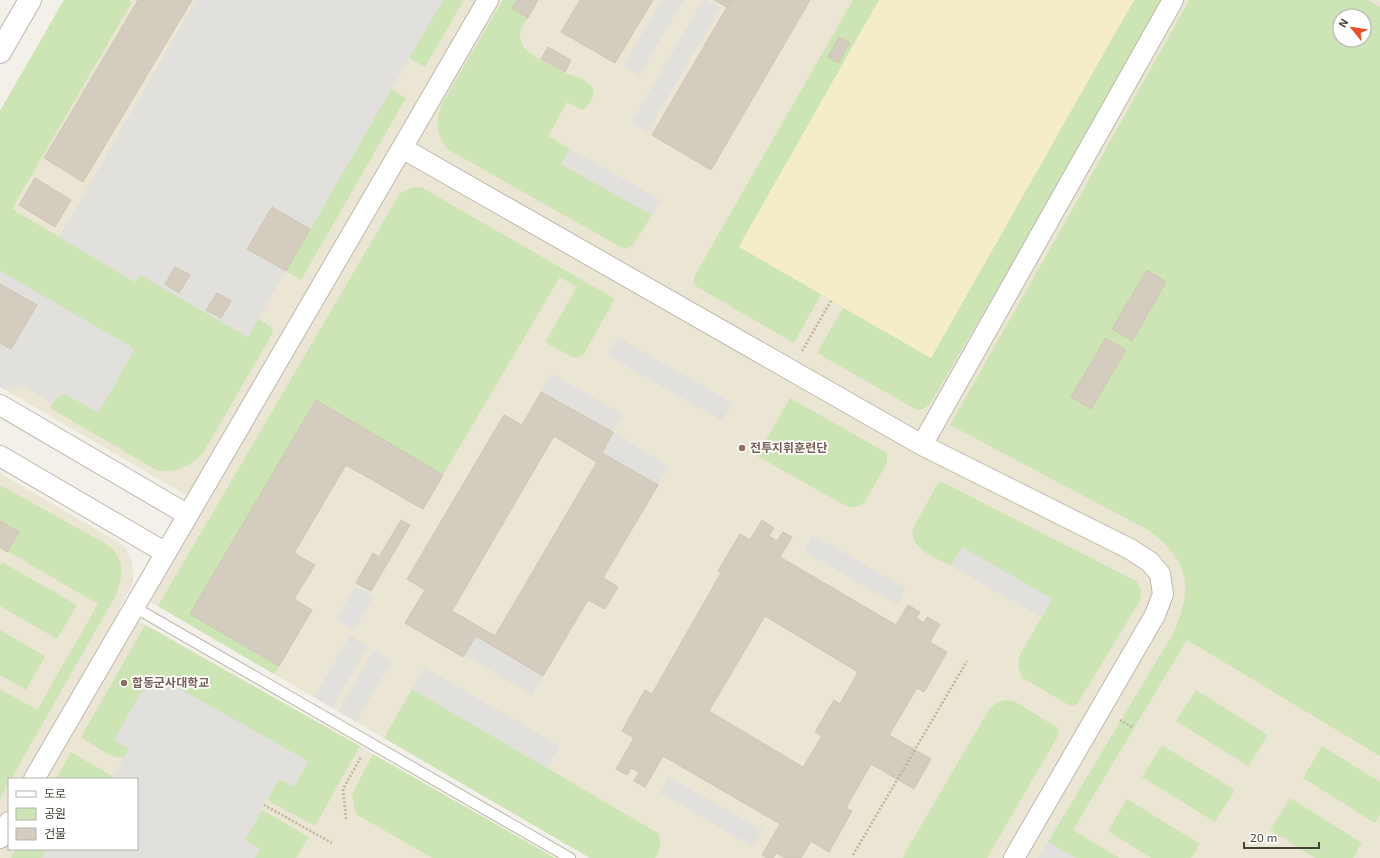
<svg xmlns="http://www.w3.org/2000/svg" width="1380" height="858" viewBox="0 0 1380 858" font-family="'Exo 2','Noto Sans KR',sans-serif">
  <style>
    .education { fill: #ebe6d4; fill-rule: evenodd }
    .green { fill: #cde4b5; fill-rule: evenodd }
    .sand { fill: #f4edc8 }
    .parking { fill: #e2e0dd }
    .building { fill: #d4cdbf; stroke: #cec5b3; fill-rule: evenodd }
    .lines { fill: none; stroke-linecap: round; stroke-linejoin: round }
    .service-casing { stroke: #beb8ac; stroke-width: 12 }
    .minor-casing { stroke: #beb8ac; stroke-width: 22 }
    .tertiary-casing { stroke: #beb8ac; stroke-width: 24 }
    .path { stroke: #bfb59e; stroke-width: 2.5; stroke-dasharray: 2 2; stroke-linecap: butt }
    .service { stroke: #fff; stroke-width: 10 }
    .minor { stroke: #fff; stroke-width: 20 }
    .tertiary { stroke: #fff; stroke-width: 22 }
    .education-dot { fill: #8d6e63; stroke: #fff; stroke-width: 1.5 }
    .labels { text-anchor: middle; stroke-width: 3.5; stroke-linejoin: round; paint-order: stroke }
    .education-label { font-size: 12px; font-weight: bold; fill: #785e54; stroke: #fff; text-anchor: start }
  </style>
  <rect width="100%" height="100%" fill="#f3f0e9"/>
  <path class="education" d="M64 0H1380V858H590L150 602 205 506 0 387V111ZM1340 16H1364V40H1340Z
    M0 473 118 542 126 548 131 559 133 570V583L119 609 555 858H0ZM9 779H137V849H9Z"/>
  <path class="green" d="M64 0H129L132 2 12 209 135 282 139 274 248 337 258 319 268 325 273 329 271 336 203 453C190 467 175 474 156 470L50 408 56 398 65 394 106 333 0 271V111Z
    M443 0H464L425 67 409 58Z
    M503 0H517L512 8 528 18C524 23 520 28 520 34 520 39 522 45 525 49 531 56 561 71 571 75 576 77 583 79 588 83 600 92 590 104 582 110L567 102 548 136 570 149 561 164 652 215 632 246 624 249 449 150C435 136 436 123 441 105Z
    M853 0H879L739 246 822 293 794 343 697 287 693 282 695 275Z
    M1134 0H1166L930 404 923 409 917 410 817 353 843 308 931 358Z
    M1189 0H1368L1380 7V756L1187 640 1073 830 1119 858H1075L1048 842 1174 632C1193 586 1190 563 1150 531L950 425 1068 217ZM1340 16H1364V40H1340Z
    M391 89 406 98 301 280 286 271Z
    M413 187H421L615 299 583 355 578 358 572 357 545 342 577 287 560 277 443 475 316 400 191 614 279 666 274 674 158 606 400 193Z
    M790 398 887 453V463L864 503 856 507H848L757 456Z
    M942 482 1136 581C1141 588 1142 592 1140 601L1077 704 1072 706 1067 704 1023 678C1018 670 1017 664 1020 655L1052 599 962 548 951 566C936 558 909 549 913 528L938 483Z
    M0 485 108 545C126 560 123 575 116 595L11 779H9V783L0 798V689L37 710 98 604 0 547Z
    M2 562 77 605 57 639 0 606V566Z
    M145 625 360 746 315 826 267 800 279 779 294 787 308 762 114 740 129 749 124 757C113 761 91 743 81 737Z
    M0 630 45 656 26 690 0 675Z
    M412 689 658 833C662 842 661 849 655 858H590L384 738Z
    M1196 690 1268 735 1248 766 1176 721Z
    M1007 700 1014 701 1058 728 1059 734 987 858H903L906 851 990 708 998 702Z
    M1162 745 1235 790 1215 822 1142 777Z
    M1322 746 1380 782V815L1375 823 1303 778Z
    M71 752 114 777 112 779H56Z
    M373 754 555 858H432L356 814 352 794Z
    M1290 798 1362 843 1353 858H1315L1270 830Z
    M1127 799 1200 844 1191 858H1151L1108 831Z
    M262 810 309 837 296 858H254L260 849 245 840Z
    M16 849H47L42 858H11Z"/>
  <path class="sand" d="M879 0H1134L931 358 739 247Z"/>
  <path class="parking" d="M196 0H443L310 229 271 207 247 249 286 271 248 337 140 275 135 282 59 237Z
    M662 0H684L639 76 623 66Z
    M703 0H706L720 8 647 133 631 123Z
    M570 149 661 200 652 215 561 164Z
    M0 271 135 349 98 413 65 394 60 395 52 403 24 386 4 390 0 387Z
    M618 337 733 403 722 421 607 355Z
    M552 374 623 414 613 432 669 466 658 485 602 453 613 432 541 392Z
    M813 535 906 588 897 605 804 551Z
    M962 547 1052 599 1041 617 951 566Z
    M355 586 374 596 354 631 336 620Z
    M350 635 368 646 332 708 314 697Z
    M476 636 543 676 532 695 465 655Z
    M374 650 392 661 356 722 338 711Z
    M424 667 560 746 547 768 412 689Z
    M152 673 308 761 294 787 279 779 264 805 245 840 260 849 255 858H42L47 849H137V779H112L129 749 114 740Z
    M669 777 763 830 753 847 660 793Z
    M1048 842 1075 858H1038Z"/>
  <path class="building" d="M138 0H192L83 182 44 158Z
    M517 0H538L528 18 512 8Z
    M580 0H653L615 63 561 32Z
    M714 0H731L727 7Z
    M731 0H810L711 170 652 135Z
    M839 37 850 43 838 63 828 57Z
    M548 47 571 60 565 72 541 59Z
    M35 178 71 200 55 227 19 205Z
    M272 207 310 229 286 271 247 249Z
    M175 267 190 275 179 293 165 284Z
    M1147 270 1166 282 1132 341 1112 329Z
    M0 284 37 305 11 349 0 343Z
    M217 293 231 301 221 318 206 310Z
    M1106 338 1126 350 1091 409 1071 397Z
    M541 392 613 432 602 453 658 485 603 578 618 587 605 609 588 600 543 676 476 636 463 657 405 623 425 590 407 579 504 415 522 425ZM554 436 597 462 495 636 452 611Z
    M316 400 443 475 423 509 346 465 294 553 315 565 294 599 312 610 279 666 190 614Z
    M401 520 410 525 371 591 356 583 373 553 379 557Z
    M762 520 774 528 769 536 777 541 783 532 792 537 780 557 896 625 908 605 920 612 916 618 924 623 927 617 940 624 930 642 947 652 924 692 917 688 889 735 931 759 914 789 871 764 846 808 852 811 829 852 811 841 801 858H786L776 853 773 858H767L762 855 780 824 663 756 645 787 634 781 639 772 631 768 627 775 616 769 634 738 622 731 645 690 652 694 721 573 718 571 740 534 750 540ZM765 616 858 672 840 704 834 700 815 732 822 736 803 767 709 711Z
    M0 521 19 532 7 552 0 547Z"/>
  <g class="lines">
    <g class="service-casing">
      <path id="service" d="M134 607 570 858"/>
    </g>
    <g class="minor-casing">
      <path id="minor" d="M402 148 488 0
        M0 405 188 515
        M922 445 1173 0
        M0 456 166 553
        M34 779 402 148 922 445 1130 549 1150 562 1160 574 1163 594 1155 615 1014 858
        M0 838 9 822"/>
    </g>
    <g class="tertiary-casing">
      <path id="tertiary" d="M0 52 30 0"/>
    </g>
    <path class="path" d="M802 351 832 299
      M1120 720 1134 728
      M264 805 332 843
      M346 819 343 789 361 757
      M853 855 967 661"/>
    <use href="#service" class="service"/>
    <use href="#minor" class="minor"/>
    <use href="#tertiary" class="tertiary"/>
  </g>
  <g class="education-dot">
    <circle cx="742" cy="448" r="4"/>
    <circle cx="124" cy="683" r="4"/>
  </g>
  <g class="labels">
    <g class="education-label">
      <text x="750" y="452">전투지휘훈련단</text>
      <text x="132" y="687">합동군사대학교</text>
    </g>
  </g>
  <rect x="8" y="778" width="130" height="72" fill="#ffffff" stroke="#b5b3af"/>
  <rect x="16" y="791" width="20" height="6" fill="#ffffff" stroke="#b5b3af"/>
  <text x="44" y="798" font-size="12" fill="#464138">도로</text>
  <rect x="16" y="808" width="20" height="12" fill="#cde4b5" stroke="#b5b3af"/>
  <text x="44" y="818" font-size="12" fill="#464138">공원</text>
  <rect x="16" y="828" width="20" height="12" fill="#d4cdbf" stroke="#b5b3af"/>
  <text x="44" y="838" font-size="12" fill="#464138">건물</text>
  <g transform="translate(1352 28) rotate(300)"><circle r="19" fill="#ffffff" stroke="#b5b3af"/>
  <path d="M0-3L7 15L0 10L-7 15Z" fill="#eb4e28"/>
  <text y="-6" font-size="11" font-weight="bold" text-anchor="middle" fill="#464138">N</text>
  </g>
  <path d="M1244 842v6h75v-6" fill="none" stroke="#464138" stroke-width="2"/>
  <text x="1250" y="842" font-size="12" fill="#464138" stroke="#ffffff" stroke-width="3" paint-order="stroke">20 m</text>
</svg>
